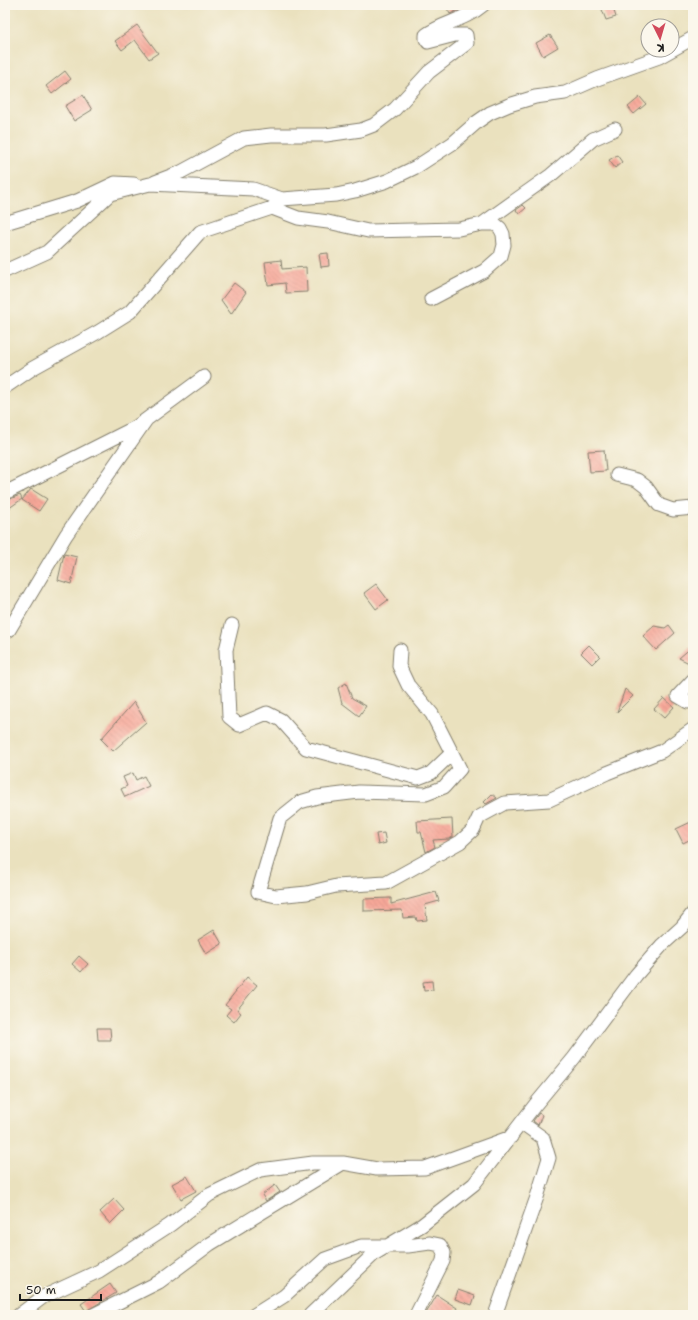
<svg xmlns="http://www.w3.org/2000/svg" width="698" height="1320" viewBox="0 0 698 1320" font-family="'Shantell Sans',sans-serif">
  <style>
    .building { fill: url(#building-back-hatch) }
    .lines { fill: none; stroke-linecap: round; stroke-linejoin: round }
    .street-casing { stroke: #837e6d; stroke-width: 15 }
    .street { stroke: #fff; stroke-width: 13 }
  </style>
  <defs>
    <pattern id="building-back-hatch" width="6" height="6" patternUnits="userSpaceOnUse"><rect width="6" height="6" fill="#f7a799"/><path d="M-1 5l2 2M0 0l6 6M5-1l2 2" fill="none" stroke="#d38f83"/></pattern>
  </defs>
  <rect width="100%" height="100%" fill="#fbf7ec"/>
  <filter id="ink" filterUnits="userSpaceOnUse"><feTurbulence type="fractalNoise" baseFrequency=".025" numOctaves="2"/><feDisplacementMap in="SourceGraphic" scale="8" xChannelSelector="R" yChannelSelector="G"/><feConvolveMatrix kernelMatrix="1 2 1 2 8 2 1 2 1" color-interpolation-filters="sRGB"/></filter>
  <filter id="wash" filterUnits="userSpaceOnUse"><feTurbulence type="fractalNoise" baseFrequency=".012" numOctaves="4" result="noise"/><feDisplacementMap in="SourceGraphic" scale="16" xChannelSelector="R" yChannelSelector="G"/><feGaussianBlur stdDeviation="0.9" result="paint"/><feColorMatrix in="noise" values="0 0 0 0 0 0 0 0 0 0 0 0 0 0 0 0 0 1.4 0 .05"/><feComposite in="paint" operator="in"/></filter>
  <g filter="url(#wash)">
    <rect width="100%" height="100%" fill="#eae1be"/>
    <g id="blocks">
      <path class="building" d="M445 5H469L450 14Z
        M607 5H612L616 17 606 20 601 7Z
        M137 25 158 53 149 59 135 40 122 50 115 41Z
        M550 35 558 47 543 56 536 43Z
        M65 71 71 79 52 94 46 86Z
        M83 95 92 110 74 121 65 106Z
        M640 97 646 104 634 114 628 107Z
        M617 155 622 162 615 168 609 160Z
        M523 205 526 208 519 214 516 210Z
        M328 253 329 266 321 267 319 254Z
        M281 260 282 269 306 267 307 292 286 293 285 283 268 285 265 262Z
        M234 283 246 292 231 314 221 300Z
        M604 450 606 471 590 472 588 451Z
        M31 489 47 499 39 511 22 500Z
        M20 495 22 499 5 511V501Z
        M64 554 77 557 71 584 58 580Z
        M376 584 388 600 376 609 364 593Z
        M669 625 675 633 656 650 643 636 654 626 665 628Z
        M589 645 600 656 592 664 581 653Z
        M693 646V665L679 658Z
        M346 683 352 698 366 706 359 716 342 703 338 688Z
        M625 689 633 696 617 712Z
        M664 698 674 707 664 718 654 709Z
        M134 702 146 722 113 751 101 739Z
        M133 773 136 780 144 776 149 786 125 797 121 789 127 786 123 777Z
        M492 794 497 798 486 804 484 802Z
        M452 819 453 837 449 839 433 840 435 847 426 852 421 832H418L417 821Z
        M693 821V838L683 843 676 829Z
        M384 833 386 843 378 845 376 834Z
        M436 892 439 901 425 905 427 920 417 921 416 917 403 918 402 910 364 911V899L391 898V904Z
        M214 930 222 944 206 954 198 940Z
        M79 956 88 964 81 972 72 964Z
        M247 977 257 985 237 1010 241 1013 234 1022 226 1015 231 1009 225 1005Z
        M432 981 433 990 424 991 423 982Z
        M97 1028H110L111 1040H98Z
        M539 1113 542 1115 538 1125 533 1121Z
        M187 1176 196 1191 181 1199 172 1184Z
        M275 1185 280 1192 266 1201 262 1195Z
        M114 1199 124 1210 110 1224 100 1212Z
        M110 1284 116 1293 86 1311 81 1304Z
        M458 1290 475 1296 472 1305 455 1299Z
        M437 1295 457 1308 453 1315H425Z"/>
    </g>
  </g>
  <g filter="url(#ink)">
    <use href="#blocks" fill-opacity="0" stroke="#837e6d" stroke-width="1"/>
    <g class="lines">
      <g class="street-casing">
        <path id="street" d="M155 182 181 172 244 138 271 135H326L361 130 374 125 395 109 429 72 467 43 466 35H455L428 42 426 39V35C443 22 464 21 483 5
          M272 208 298 218 328 222 368 231 459 229 482 224H495L500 228 503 234 504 245 501 256 484 271 431 299
          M5 223 77 201 115 183 134 184
          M482 224 551 175 593 139 615 129
          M5 271 47 252 110 194 150 184 253 189 282 199 336 195 355 191 387 181 416 167 453 143 477 122 490 113 509 105 535 97 565 93 597 79 659 57 693 38
          M5 387 33 368 98 332 130 312 200 232 272 208 278 203
          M617 475 637 480 646 487 659 505 673 510 693 508
          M5 493 136 427 204 377
          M232 625 226 650 229 717 239 725 267 713 281 720 306 748 418 778 431 773 452 753
          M5 632 9 630 66 535 146 420
          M400 650 399 666 408 685 432 714 460 769 444 787 426 794 359 792 317 797 300 802 280 818 258 892 276 896 307 893 336 886 386 883 460 842 473 830 479 817 505 803 549 800 607 773 662 751 693 729
          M693 680 678 696 688 702 693 701
          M19 1315 43 1297 99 1271 170 1225 209 1195 260 1170 313 1163H343L377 1169 425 1168 511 1137
          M93 1315 159 1282 210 1244 343 1163
          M254 1315 284 1296 325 1259 361 1246H408L430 1243 440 1245 444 1253 443 1261 416 1315
          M310 1315 374 1254 422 1225 474 1184 535 1105 574 1058 636 975 662 945 682 927 693 913
          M495 1315 537 1197 549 1158 543 1138 522 1123"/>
      </g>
      <use href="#street" class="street"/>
    </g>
  </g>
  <rect width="698" height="1320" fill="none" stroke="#fbf7ec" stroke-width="20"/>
  <g transform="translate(660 38) rotate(175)"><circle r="19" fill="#fbf7ec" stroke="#a29f99"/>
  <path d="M0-3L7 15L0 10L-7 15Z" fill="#d1495b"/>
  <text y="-6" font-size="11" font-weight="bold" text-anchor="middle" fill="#1c1c1c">K</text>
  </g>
  <path d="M20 1294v6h81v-6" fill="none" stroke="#1c1c1c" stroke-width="2"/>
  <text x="26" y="1294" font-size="12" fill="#1c1c1c" stroke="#fbf7ec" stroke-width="3" paint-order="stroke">50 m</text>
</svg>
